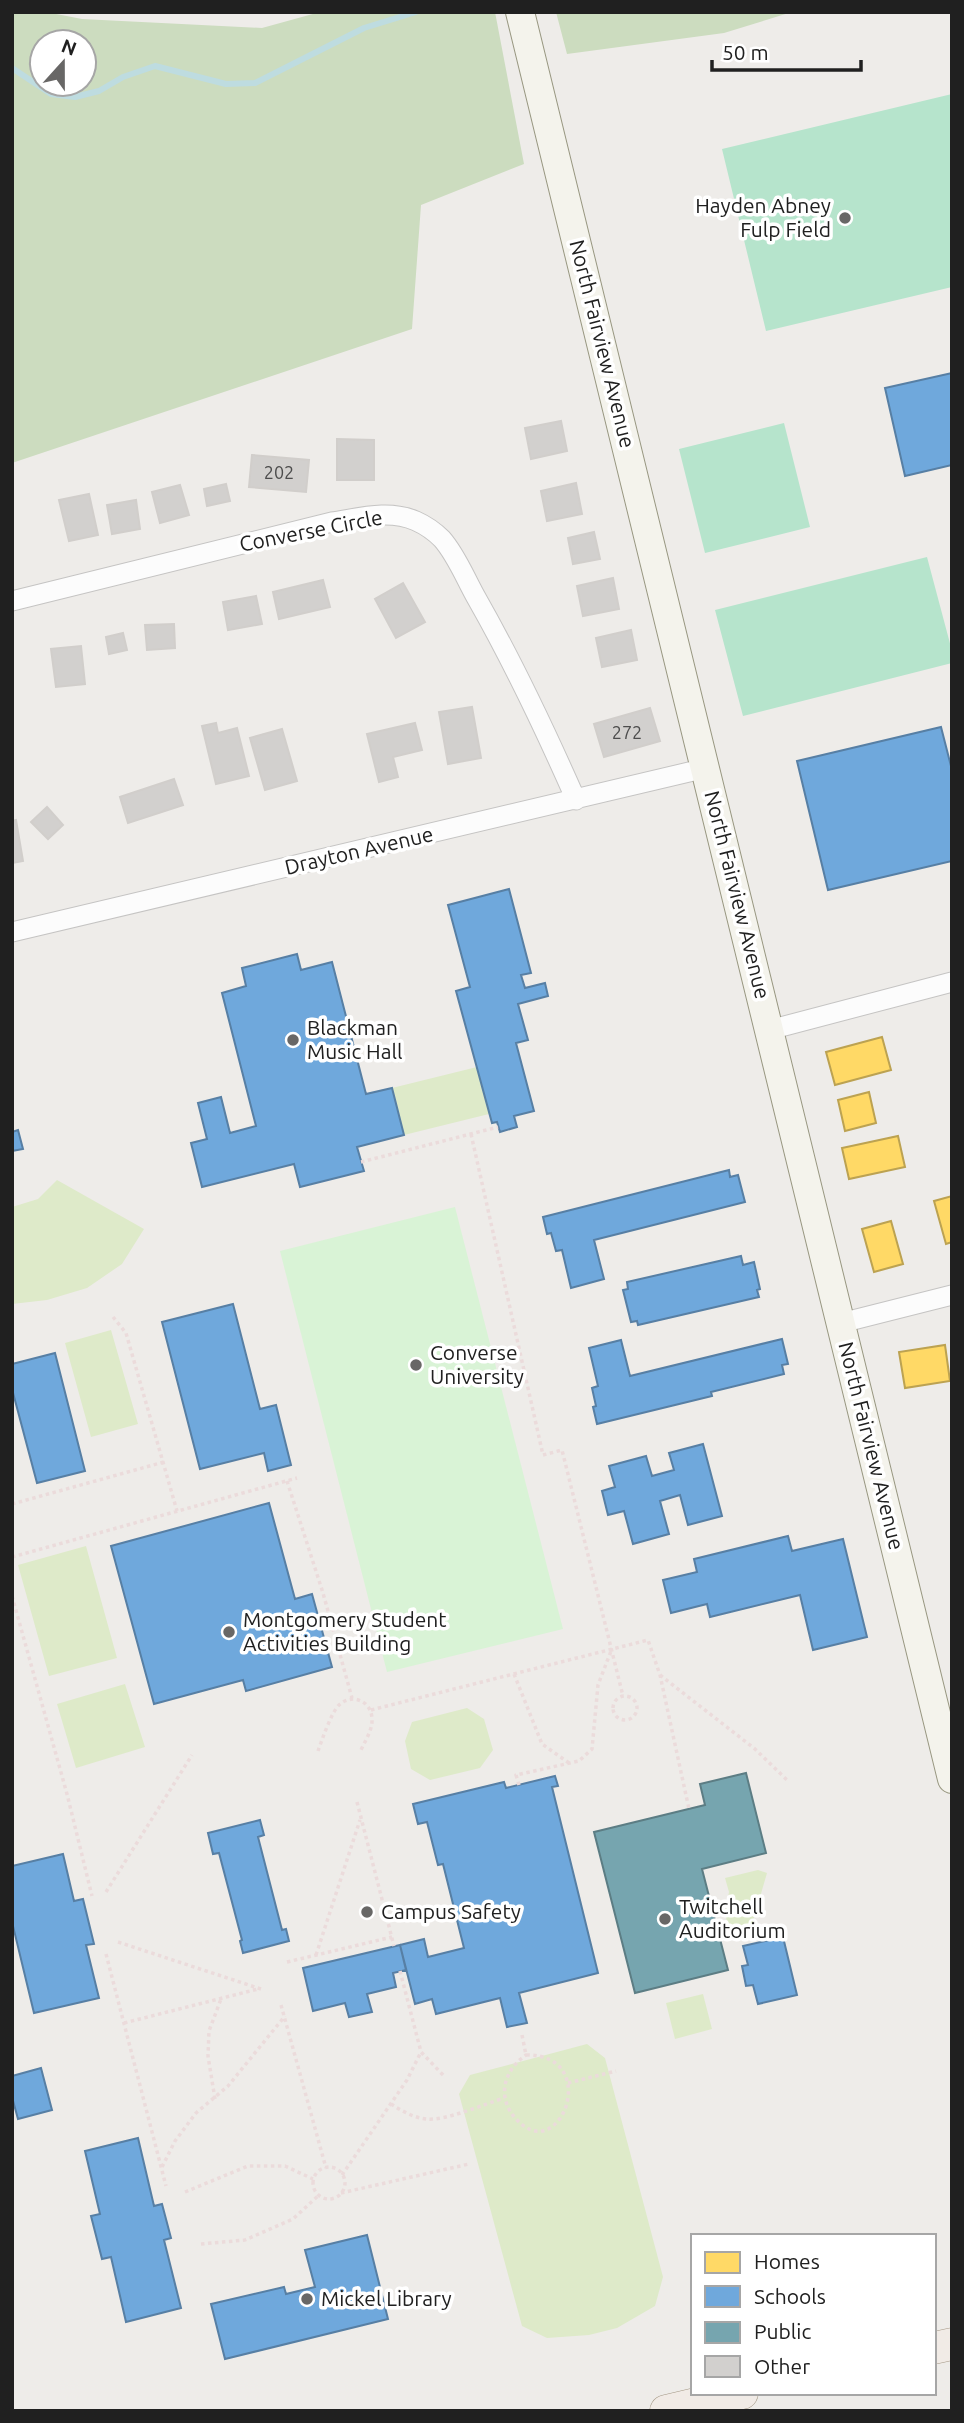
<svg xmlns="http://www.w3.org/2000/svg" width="964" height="2423" viewBox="0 0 964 2423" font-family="Ubuntu,sans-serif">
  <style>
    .grass { fill: #deeac9 }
    .forest { fill: #ccdcbf; fill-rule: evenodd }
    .park { fill: #d9f3d6 }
    .pitch { fill: #b6e4cc }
    .homes { fill: #ffd966; stroke: #bca251; stroke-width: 2 }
    .schools { fill: #6fa8dc; stroke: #577fa4; stroke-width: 2 }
    .public { fill: #76a5af; stroke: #5c7d84; stroke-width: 2 }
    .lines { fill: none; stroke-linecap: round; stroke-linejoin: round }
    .stream { stroke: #bedce0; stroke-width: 6 }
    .building { fill: #d2d0ce; stroke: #d1cecb; stroke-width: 2 }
    .street-casing { stroke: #c5c4c3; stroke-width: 21 }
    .secondary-casing { stroke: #989781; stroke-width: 30 }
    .primary-casing { stroke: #a49886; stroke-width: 33 }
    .path { stroke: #ebdbdb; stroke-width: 3.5; stroke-dasharray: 3.5 3.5; stroke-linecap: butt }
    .street { stroke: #fcfcfc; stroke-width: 19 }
    .secondary { stroke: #f4f3ec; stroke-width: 28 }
    .primary { stroke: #f1ebe6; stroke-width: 32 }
    .poi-dot { fill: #686766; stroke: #fff; stroke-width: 2.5 }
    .labels { text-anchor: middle; stroke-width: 7; stroke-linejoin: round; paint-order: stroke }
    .number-label { font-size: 18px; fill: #4c4c4c }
    .poi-label { font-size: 21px; fill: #202020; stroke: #fff; text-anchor: start }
    .street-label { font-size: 21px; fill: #202020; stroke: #fff }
  </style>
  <rect width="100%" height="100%" fill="#eeece9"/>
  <path class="grass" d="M477 1067 489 1114 404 1135 392 1088Z
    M57 1180 144 1229 122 1264 87 1288 47 1300 12 1304V1207L38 1199Z
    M111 1330 138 1424 91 1437 65 1343Z
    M86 1546 117 1658 49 1676 18 1565Z
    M125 1684 145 1747 76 1768 57 1704Z
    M467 1708 484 1719 493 1750 480 1768 430 1780 411 1769 405 1741 412 1722Z
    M758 1870 767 1873 751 1928 730 1932 725 1914 729 1892 725 1878Z
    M703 1994 712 2029 675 2039 666 2003Z
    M587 2044 605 2058 663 2277 655 2306 617 2328 589 2335 547 2338 522 2326 459 2094 470 2075Z"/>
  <path class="forest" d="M12 12H46L82 19 262 28 320 12H495L524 164 421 205 412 329 12 463ZM42 42H84V84H42Z
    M556 12H792L724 33 567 54Z"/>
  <path class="park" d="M455 1207 563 1629 387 1672 280 1251Z"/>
  <path class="pitch" d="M952 94V287L766 331 722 149Z
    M784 423 810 527 705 553 679 449Z
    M927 557 952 651V663L743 716 715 610Z"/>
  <path class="homes" d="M882 1037 891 1070 835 1085 826 1052Z
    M869 1092 876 1123 845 1131 838 1100Z
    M898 1136 905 1167 849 1179 842 1148Z
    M952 1196V1242L946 1244 934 1201Z
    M891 1221 903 1264 874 1272 862 1229Z
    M945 1345 950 1381 905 1388 899 1352Z"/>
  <path class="schools" d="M952 373V465L905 476 885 388Z
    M941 727 952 770V861L828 890 797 761Z
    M509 889 531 973 521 975 525 988 545 983 548 996 518 1004 528 1040 516 1043 534 1111 514 1116 517 1127 500 1132 497 1122 492 1123 456 991 470 987 448 905Z
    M297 954 301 970 332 962 366 1094 392 1088 404 1135 357 1147 364 1171 300 1187 294 1164 202 1187 191 1143 207 1139 198 1103 221 1097 230 1133 256 1126 222 993 246 986 242 968Z
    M18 1130 23 1149 12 1151V1132Z
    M729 1170 730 1177 738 1175 745 1202 594 1240 604 1279 571 1288 562 1250 556 1251 551 1233 547 1234 543 1217Z
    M741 1256 743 1265 754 1262 760 1289 757 1290 759 1297 638 1325 637 1321 631 1322 623 1290 628 1289 627 1282Z
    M233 1304 260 1409 276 1405 291 1465 268 1471 264 1453 200 1469 162 1322Z
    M782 1339 788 1364 782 1365 784 1374 711 1392 712 1396 597 1424 593 1407 596 1406 592 1388 598 1386 589 1348 621 1340 630 1376Z
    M55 1353 85 1471 37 1483 12 1389V1364Z
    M703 1444 722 1516 688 1525 680 1495 660 1501 669 1534 633 1544 624 1511 608 1515 602 1491 615 1487 609 1466 646 1456 652 1476 674 1470 669 1453Z
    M269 1503 295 1599 312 1594 332 1667 246 1691 243 1680 154 1704 111 1546Z
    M788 1536 792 1551 843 1539 867 1637 813 1650 800 1595 710 1617 707 1604 671 1613 663 1580 697 1572 694 1559Z
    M555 1776 558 1786 552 1787 598 1973 519 1993 527 2023 507 2027 500 1998 436 2014 432 1999 415 2004 400 1945 424 1939 428 1957 464 1948 443 1864 438 1865 427 1822 418 1824 413 1804 504 1782 506 1788Z
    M260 1820 264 1835 258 1837 282 1930 286 1929 289 1941 243 1953 240 1941 242 1940 219 1853 213 1854 208 1833Z
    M63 1854 74 1901 83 1899 94 1944 86 1945 99 1998 34 2013 12 1922V1866Z
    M783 1937 797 1995 758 2004 753 1985 746 1986 742 1966 748 1965 743 1946Z
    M400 1945 406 1970 393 1973 396 1987 367 1994 372 2012 349 2017 345 2003 313 2011 303 1968Z
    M41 2068 52 2110 18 2119 12 2097V2076Z
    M138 2138 154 2206 162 2204 171 2238 164 2240 181 2308 126 2322 111 2257 102 2259 91 2216 100 2214 85 2151Z
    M367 2235 388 2319 225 2359 211 2304 284 2287 286 2294 315 2287 305 2250Z"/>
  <path class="public" d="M746 1773 766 1853 702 1869 728 1970 635 1993 594 1832 705 1805 700 1784Z"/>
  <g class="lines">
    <path class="stream" d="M12 68 51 94 75 97 99 91 123 77 155 66 226 84 255 83 364 28 416 12"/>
  </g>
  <path class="building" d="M561 421 567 451 531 459 525 428Z
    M337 439 374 440V480H337Z
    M252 455 309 460 306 492 249 487Z
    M576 483 582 514 547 521 541 491Z
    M226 484 230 501 207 506 204 489Z
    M180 485 189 515 160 523 152 492Z
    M89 494 98 535 69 541 59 500Z
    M136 500 140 529 112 534 107 505Z
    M594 532 600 559 573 564 568 538Z
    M613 578 619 609 583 616 577 586Z
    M323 580 330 607 279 619 273 592Z
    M403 583 425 622 396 638 375 599Z
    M256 596 262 624 228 630 223 602Z
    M174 624 175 648 147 650 145 625Z
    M631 630 637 660 602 667 596 638Z
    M123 633 127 650 109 654 106 637Z
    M81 646 85 684 56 687 51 649Z
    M472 707 481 758 448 764 439 712Z
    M650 708 660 741 604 757 594 724Z
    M216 723 218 733 237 728 249 776 216 784 202 726Z
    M415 723 422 750 393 757 398 777 379 782 367 734Z
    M282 729 297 781 265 790 250 738Z
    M174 779 183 805 128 823 120 797Z
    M47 807 63 825 48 839 31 822Z
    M16 820 23 861 12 863V821Z"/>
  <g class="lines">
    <g class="street-casing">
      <path id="street" d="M12 601 332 522C359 518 389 509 416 521 425 525 435 532 442 539 457 556 466 580 477 599 514 664 546 732 576 800
        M12 932 706 768
        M769 1030 952 982
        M841 1323 952 1295"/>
    </g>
    <g class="secondary-casing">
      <path id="secondary" d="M520 12 952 1779"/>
    </g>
    <g class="primary-casing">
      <path id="primary" d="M934 2348 952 2344
        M666 2411 742 2393"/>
    </g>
    <path class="path" d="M471 1134 543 1455 562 1450 623 1696
      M361 1162 498 1127
      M113 1317 126 1333 177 1511
      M287 1481 323 1593 352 1698
      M12 1504 164 1462
      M12 1557 297 1478
      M12 1596 67 1794 92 1896
      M514 1674 542 1744 569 1763
      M660 1675 755 1749 787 1780
      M613 1708a12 12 0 1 1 24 0a12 12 0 1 1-24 0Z
      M371 1710 648 1640 660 1675 689 1809
      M318 1751C322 1740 331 1713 339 1705 353 1692 373 1702 372 1721 372 1731 364 1743 360 1752
      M519 1785 516 1775 579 1761 592 1749 598 1685 611 1651
      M357 1802 394 1946
      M106 1892 192 1755
      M118 1942 261 1989
      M106 1954 166 2186
      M316 1955 360 1820
      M287 1962 392 1937
      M400 1971 421 2052 445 2077
      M281 2005 326 2168
      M124 2023 258 1989
      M522 2035 526 2055
      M526 2055C603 2054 560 2168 516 2119 496 2097 504 2070 526 2055Z
      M568 2083 616 2071
      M215 2099 208 2056 209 2031 221 1999
      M391 2104C402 2111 414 2118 427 2119 445 2121 485 2104 504 2098
      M162 2167 175 2141 196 2113 228 2086 285 2016
      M313 2183a16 16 0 1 1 32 0a16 16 0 1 1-32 0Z
      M342 2175 407 2080 421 2052
      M185 2192 248 2166H285L313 2179
      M341 2193 469 2164
      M201 2244 245 2240 293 2219 319 2195"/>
    <use href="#street" class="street"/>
    <use href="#secondary" class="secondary"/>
    <use href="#primary" class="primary"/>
  </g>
  <g class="poi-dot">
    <circle cx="845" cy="218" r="7"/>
    <circle cx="293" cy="1040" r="7"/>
    <circle cx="416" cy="1365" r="7"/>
    <circle cx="229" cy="1632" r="7"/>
    <circle cx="367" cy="1912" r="7"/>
    <circle cx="665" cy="1919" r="7"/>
    <circle cx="307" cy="2299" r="7"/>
  </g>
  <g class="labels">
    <g class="number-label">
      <text x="279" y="479">202</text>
      <text x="627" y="739">272</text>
    </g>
    <g class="poi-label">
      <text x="831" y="213" text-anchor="end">Hayden Abney<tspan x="831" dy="24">Fulp Field</tspan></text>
      <text x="307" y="1035">Blackman<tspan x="307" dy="24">Music Hall</tspan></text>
      <text x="430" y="1360">Converse<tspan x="430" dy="24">University</tspan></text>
      <text x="243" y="1627">Montgomery Student<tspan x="243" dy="24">Activities Building</tspan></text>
      <text x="679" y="1914">Twitchell<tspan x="679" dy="24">Auditorium</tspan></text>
      <text x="381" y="1919">Campus Safety</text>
      <text x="321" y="2306">Mickel Library</text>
    </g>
    <g class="street-label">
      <text transform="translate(602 344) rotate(76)" y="7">North Fairview Avenue</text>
      <text transform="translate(311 531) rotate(-11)" y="7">Converse Circle</text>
      <text transform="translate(359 851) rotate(-13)" y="7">Drayton Avenue</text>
      <text transform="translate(737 895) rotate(76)" y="7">North Fairview Avenue</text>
      <text transform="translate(871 1446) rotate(76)" y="7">North Fairview Avenue</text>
    </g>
  </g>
  <rect width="964" height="2423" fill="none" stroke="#202020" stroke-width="28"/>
  <rect x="691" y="2234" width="245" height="161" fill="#ffffff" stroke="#a6a6a6" stroke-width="2"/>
  <rect x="705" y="2252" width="35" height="21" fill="#ffd966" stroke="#a6a6a6" stroke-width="2"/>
  <text x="754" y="2269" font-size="21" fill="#202020">Homes</text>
  <rect x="705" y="2286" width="35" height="21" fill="#6fa8dc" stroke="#a6a6a6" stroke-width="2"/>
  <text x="754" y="2304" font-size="21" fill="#202020">Schools</text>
  <rect x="705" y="2322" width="35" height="21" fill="#76a5af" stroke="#a6a6a6" stroke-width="2"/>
  <text x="754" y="2339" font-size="21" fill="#202020">Public</text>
  <rect x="705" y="2356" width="35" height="21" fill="#d2d0ce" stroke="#a6a6a6" stroke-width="2"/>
  <text x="754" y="2374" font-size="21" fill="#202020">Other</text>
  <g transform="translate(63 63) rotate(21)"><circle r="33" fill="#ffffff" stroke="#a6a6a6" stroke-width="2"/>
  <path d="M0-5L12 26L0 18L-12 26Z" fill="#686766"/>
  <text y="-10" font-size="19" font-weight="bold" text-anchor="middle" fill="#202020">N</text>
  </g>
  <path d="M712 60v10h149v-10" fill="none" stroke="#202020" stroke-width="3.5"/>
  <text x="722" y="60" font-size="21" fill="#202020" stroke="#ffffff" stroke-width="5" paint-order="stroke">50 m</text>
</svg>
